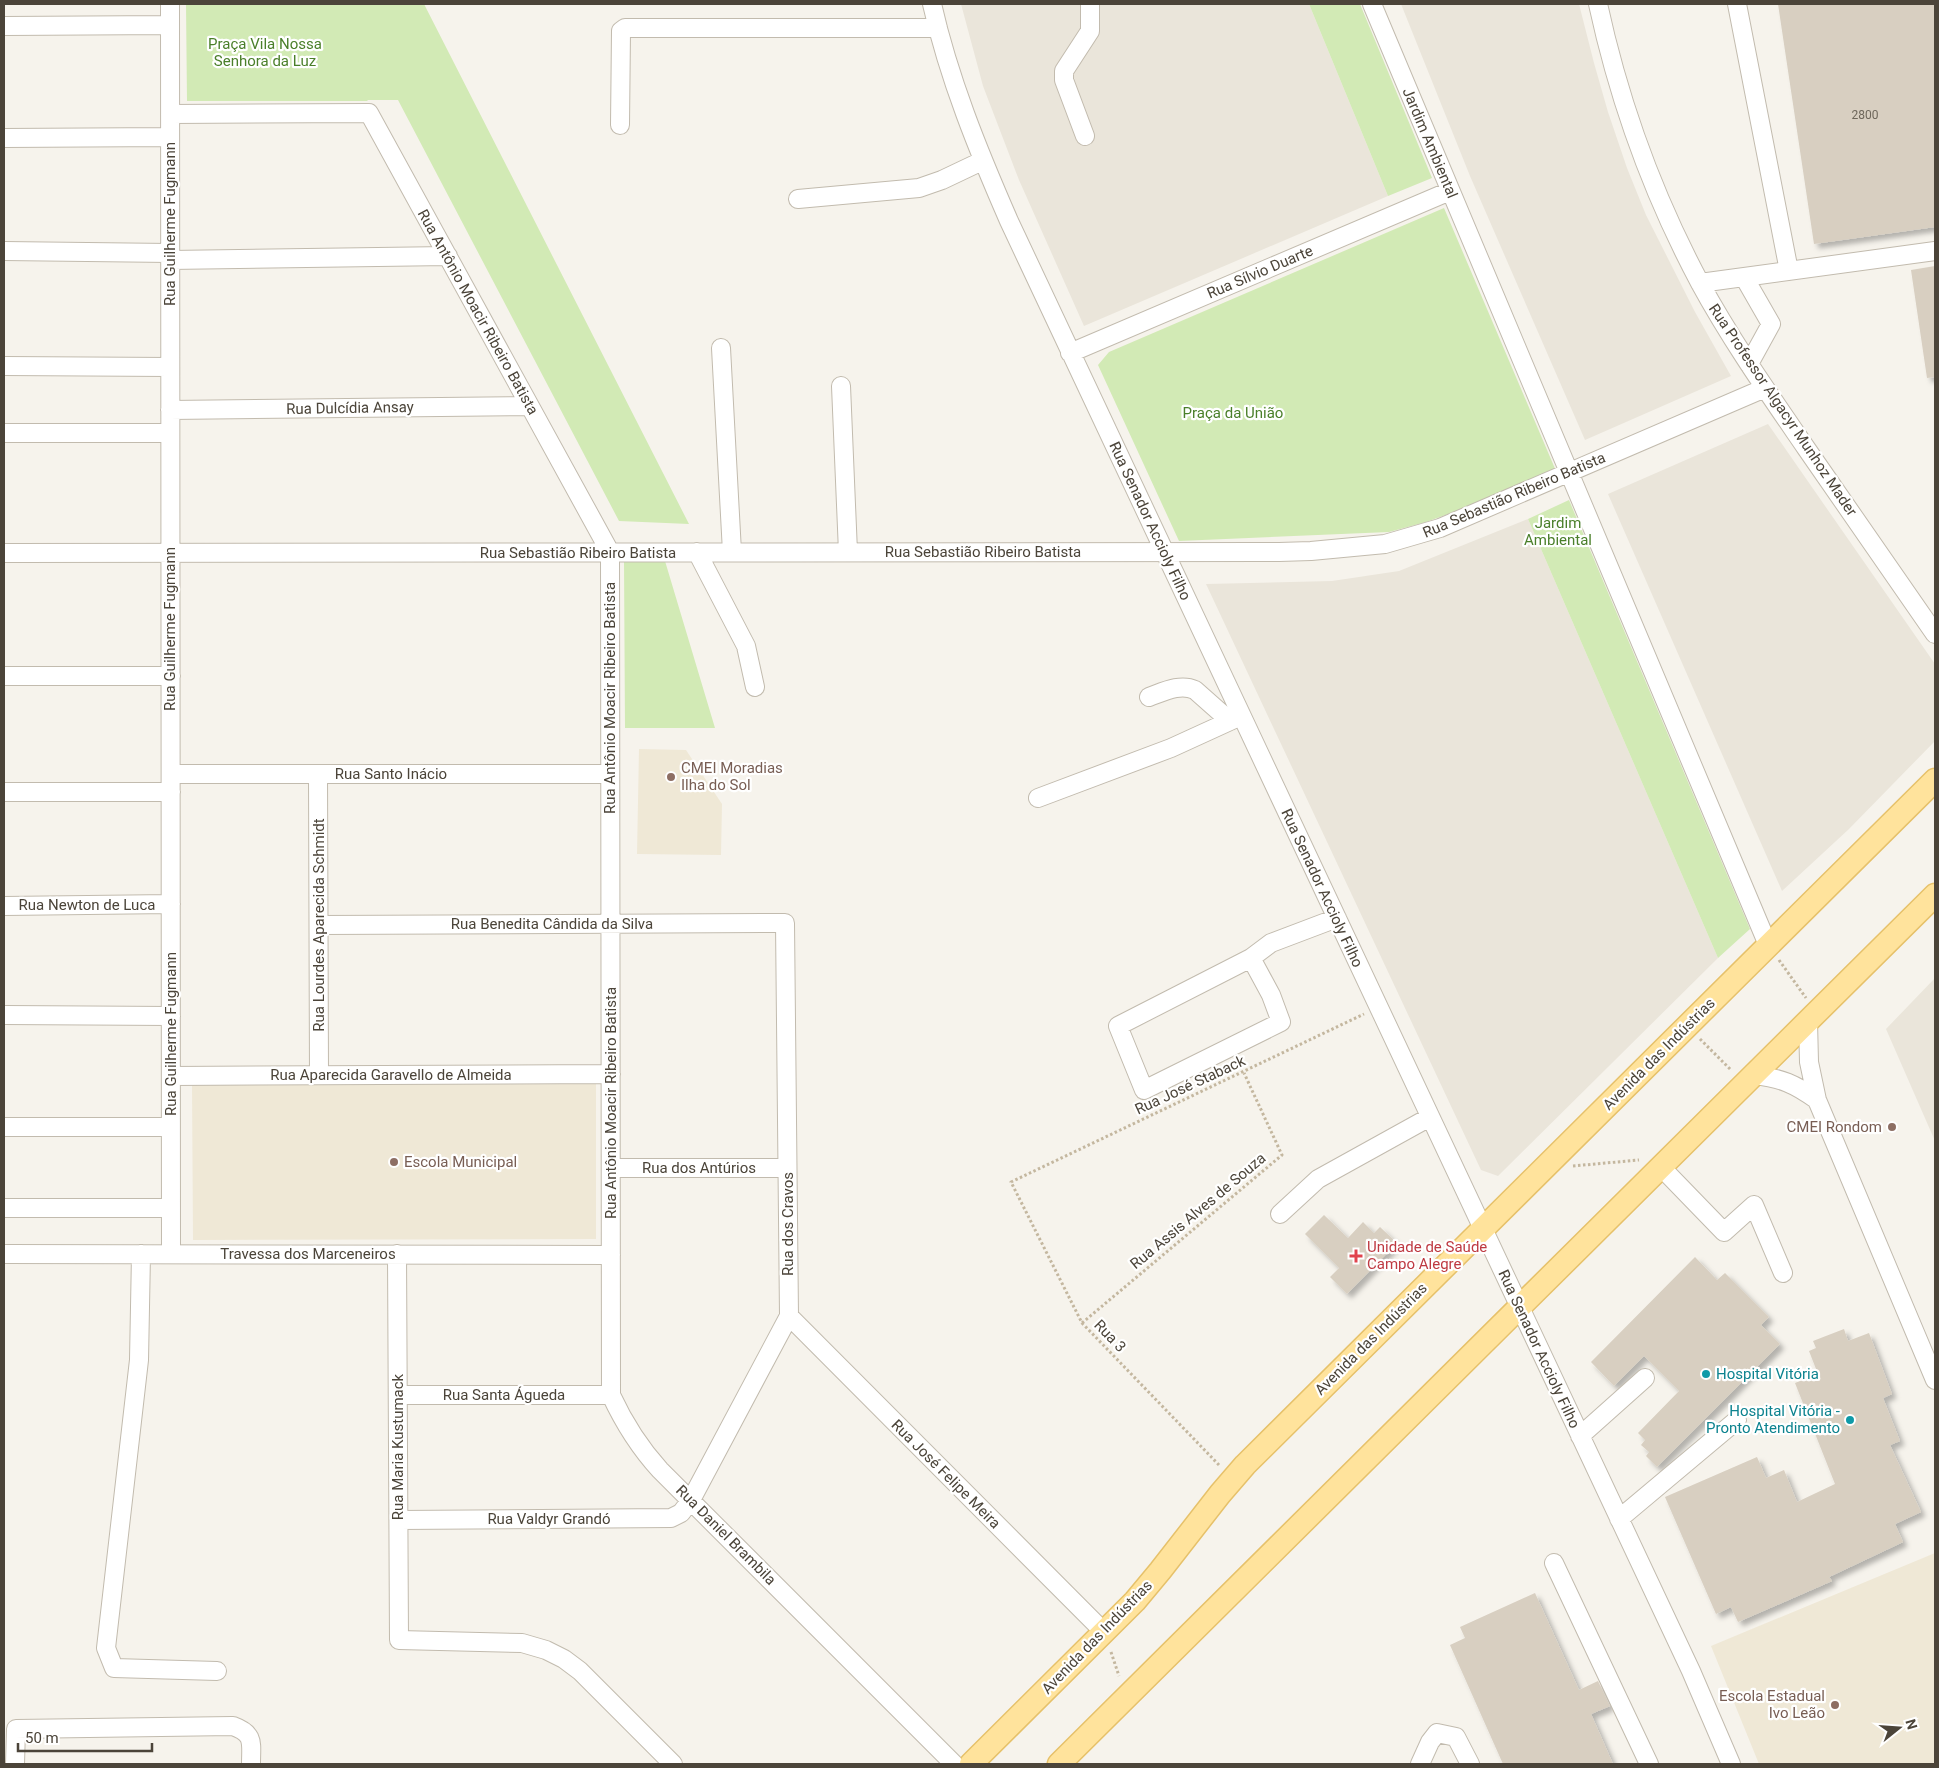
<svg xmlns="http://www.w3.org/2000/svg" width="1939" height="1768" viewBox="0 0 1939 1768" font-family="Roboto,sans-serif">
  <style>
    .residential { fill: #eae5da }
    .education { fill: #efe8d6 }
    .green { fill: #d2eab5 }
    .building { fill: #d8cfc1; filter: url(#shadow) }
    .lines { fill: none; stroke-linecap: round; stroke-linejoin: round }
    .minor-casing { stroke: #c2bbae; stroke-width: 20 }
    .major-casing { stroke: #e6c16a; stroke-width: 25 }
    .path { stroke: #c4b79f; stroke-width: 3; stroke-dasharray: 2.5 2.5; stroke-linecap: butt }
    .minor { stroke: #fff; stroke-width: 18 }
    .major { stroke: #ffe39c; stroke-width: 22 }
    .education-dot { fill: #8d6e63; stroke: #fff; stroke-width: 2 }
    .health-dot { fill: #e0444e; stroke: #fff; stroke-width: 2 }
    .culture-dot { fill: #0f9aa8; stroke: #fff; stroke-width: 2 }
    .labels { text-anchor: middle; stroke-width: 4.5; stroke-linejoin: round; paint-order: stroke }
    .number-label { font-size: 12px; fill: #6e675b }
    .park-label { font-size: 15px; fill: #4a7f2a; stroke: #fff }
    .street-label { font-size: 15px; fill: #4b4439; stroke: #fff }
    .education-label { font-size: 15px; fill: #785e54; stroke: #fff; text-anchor: start }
    .health-label { font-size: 15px; fill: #be3a42; stroke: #fff; text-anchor: start }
    .culture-label { font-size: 15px; fill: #0d838f; stroke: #fff; text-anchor: start }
  </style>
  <defs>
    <filter id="shadow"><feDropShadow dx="4.5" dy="4.5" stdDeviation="2.5" flood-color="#0004"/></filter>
  </defs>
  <rect width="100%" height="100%" fill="#f6f3ec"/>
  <path class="residential" d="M961 4H1309L1388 196 1084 326 1019 180 983 86Z
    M1401 4H1579L1594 63 1608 112 1627 168 1646 215 1695 312 1731 376 1585 440 1470 176Z
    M1768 424 1935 664V741L1849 829 1782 891 1608 494Z
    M1528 519 1718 958 1498 1176 1481 1170 1206 584 1332 581 1399 571Z
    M1935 978V1141L1886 1029Z"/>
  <path class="education" d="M639 749 686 750 722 804 721 855 637 854Z
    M596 1084V1239L193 1240 192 1085Z
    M1935 1553V1764H1759L1711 1646Z"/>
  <path class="green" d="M186 4H424L689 524 619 521 398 100H367L368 101H187Z
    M1309 4H1360L1432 178 1388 196Z
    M1444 208 1556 471 1473 505 1426 522 1389 532 1179 541 1098 365 1109 352Z
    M1569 500 1750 929 1718 958 1528 519Z
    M665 561 715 728H625L624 562Z"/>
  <path class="building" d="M1778 4H1935V227L1814 244Z
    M1935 266V377L1927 378 1911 270Z
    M1324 1215 1348 1238 1363 1222 1374 1233 1380 1227 1397 1243 1347 1294 1330 1277 1339 1268 1305 1234Z
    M1695 1257 1717 1280 1725 1273 1769 1317 1761 1325 1780 1344 1657 1467 1646 1456 1649 1452 1641 1445 1645 1440 1638 1433 1679 1391 1644 1356 1614 1386 1591 1362Z
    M1844 1329 1848 1341 1869 1333 1892 1394 1883 1398 1900 1441 1890 1445 1921 1512 1895 1524 1903 1542 1829 1577 1832 1581 1738 1622 1731 1607 1716 1614 1665 1497 1757 1457 1766 1478 1784 1470 1797 1502 1835 1484 1795 1383 1818 1374 1809 1351 1816 1348 1813 1341Z
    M1535 1593 1579 1690 1598 1681 1610 1706 1591 1714 1613 1764H1503L1450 1645 1465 1638 1460 1627Z"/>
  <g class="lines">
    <g class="minor-casing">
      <path id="minor" d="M170 4 171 1254
        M932 4C949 79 978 150 1009 221L1691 1671 1731 1764
        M1372 4 1768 945
        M1598 4C1619 101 1653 195 1700 283 1731 340 1769 394 1806 448 1849 510 1892 572 1935 634
        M1737 4 1789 271
        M4 26 170 25
        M170 114 369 113 610 552 611 1395C624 1423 639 1447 660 1470L954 1764
        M620 125 621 31 625 28H938
        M1085 136 1064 80V71L1090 31V4
        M4 138 170 137
        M798 199 919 188 942 180 982 161
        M4 251 170 253
        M170 260 448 256
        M1744 277 1771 324 1749 364
        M1700 283 1935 251
        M721 348 732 552
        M1070 353 1450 191
        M4 366 170 367
        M841 386 848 552
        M170 410 529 406
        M4 433H170
        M697 552 746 646 755 687
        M4 553 1279 552 1311 551 1385 544 1440 528 1765 388
        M4 676H171
        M1149 697C1163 692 1180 683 1195 690L1230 721
        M171 774H610
        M318 774 319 1075
        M4 792H171
        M1038 798 1171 748 1241 716
        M4 906 171 904
        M319 925 785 923 789 1316 691 1500 681 1513 671 1518 399 1520
        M1251 958 1271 995 1281 1022 1144 1090 1118 1026 1251 958 1271 943 1337 918
        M4 1015 171 1016
        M1808 1021 1809 1062 1817 1100 1935 1380
        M1754 1075C1781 1078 1795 1084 1817 1100
        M171 1076 611 1074
        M4 1127H171
        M1661 1167 1724 1232 1754 1205 1783 1273
        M611 1168H787
        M4 1208H171
        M1280 1214 1318 1179 1430 1117
        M4 1254 611 1255
        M141 1254 139 1360 106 1648 114 1668 217 1671
        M397 1254 399 1640 522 1643 546 1650 564 1659 580 1671 673 1764
        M789 1316 1104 1632
        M398 1395H611
        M1580 1436 1645 1378
        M1619 1519 1737 1420
        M1554 1563 1649 1764
        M15 1764 16 1729 233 1726C255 1734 251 1743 251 1764
        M1420 1764 1430 1742 1437 1733 1456 1737 1470 1764"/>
    </g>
    <g class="major-casing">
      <path id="major" d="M971 1764 1135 1601 1160 1571 1220 1494 1245 1465 1935 780
        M1059 1764 1935 895"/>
    </g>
    <path class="path" d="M1779 960 1806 998
      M1700 1039 1731 1070
      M1573 1166 1639 1160
      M1082 1323 1282 1155 1244 1073
      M1219 1465 1082 1323 1011 1182 1364 1014
      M1111 1652 1119 1676"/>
    <use href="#minor" class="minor"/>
    <use href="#major" class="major"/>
  </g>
  <g class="education-dot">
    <circle cx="671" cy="777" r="5"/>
    <circle cx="1892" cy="1127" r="5"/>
    <circle cx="394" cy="1162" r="5"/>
    <circle cx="1835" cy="1705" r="5"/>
  </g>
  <path class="health-dot" d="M1353.5 1248.5h5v5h5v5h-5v5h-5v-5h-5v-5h5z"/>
  <g class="culture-dot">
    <circle cx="1706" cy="1374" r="5"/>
    <circle cx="1850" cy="1420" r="5"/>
  </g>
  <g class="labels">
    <g class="number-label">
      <text x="1865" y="119">2800</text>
    </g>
    <g class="park-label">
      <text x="265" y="49">Praça Vila Nossa<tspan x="265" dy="17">Senhora da Luz</tspan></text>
      <text x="1233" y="418">Praça da União</text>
      <text x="1558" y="528">Jardim<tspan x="1558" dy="17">Ambiental</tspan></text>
    </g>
    <g class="street-label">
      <text transform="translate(1430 143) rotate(67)" y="5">Jardim Ambiental</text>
      <text transform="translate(170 224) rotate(-90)" y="5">Rua Guilherme Fugmann</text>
      <text transform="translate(1260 272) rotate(-23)" y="5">Rua Sílvio Duarte</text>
      <text transform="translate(478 312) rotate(61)" y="5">Rua Antônio Moacir Ribeiro Batista</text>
      <text transform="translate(350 408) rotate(-1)" y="5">Rua Dulcídia Ansay</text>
      <text transform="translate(1783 410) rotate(56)" y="5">Rua Professor Algacyr Munhoz Mader</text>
      <text transform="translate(1514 495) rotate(-23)" y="5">Rua Sebastião Ribeiro Batista</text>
      <text transform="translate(1150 521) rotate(65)" y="5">Rua Senador Accioly Filho</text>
      <text x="983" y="557">Rua Sebastião Ribeiro Batista</text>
      <text x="578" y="558">Rua Sebastião Ribeiro Batista</text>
      <text transform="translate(170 629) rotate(-90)" y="5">Rua Guilherme Fugmann</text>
      <text transform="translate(610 698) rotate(-90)" y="5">Rua Antônio Moacir Ribeiro Batista</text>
      <text x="391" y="779">Rua Santo Inácio</text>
      <text transform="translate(1322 888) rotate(65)" y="5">Rua Senador Accioly Filho</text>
      <text x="87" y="910">Rua Newton de Luca</text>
      <text x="552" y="929">Rua Benedita Cândida da Silva</text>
      <text transform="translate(319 925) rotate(-90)" y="5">Rua Lourdes Aparecida Schmidt</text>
      <text transform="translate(171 1034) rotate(-90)" y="5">Rua Guilherme Fugmann</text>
      <text transform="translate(1659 1054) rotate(-45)" y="5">Avenida das Indústrias</text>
      <text x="391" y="1080">Rua Aparecida Garavello de Almeida</text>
      <text transform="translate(1190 1085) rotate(-25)" y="5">Rua José Staback</text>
      <text transform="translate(611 1103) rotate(-90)" y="5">Rua Antônio Moacir Ribeiro Batista</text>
      <text x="699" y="1173">Rua dos Antúrios</text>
      <text transform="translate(1198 1211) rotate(-40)" y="5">Rua Assis Alves de Souza</text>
      <text transform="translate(788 1224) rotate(-90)" y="5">Rua dos Cravos</text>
      <text x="308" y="1259">Travessa dos Marceneiros</text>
      <text transform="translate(1110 1336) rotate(46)" y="5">Rua 3</text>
      <text transform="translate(1371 1339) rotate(-45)" y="5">Avenida das Indústrias</text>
      <text transform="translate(1539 1349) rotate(65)" y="5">Rua Senador Accioly Filho</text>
      <text x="504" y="1400">Rua Santa Águeda</text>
      <text transform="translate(398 1447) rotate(-90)" y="5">Rua Maria Kustumack</text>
      <text transform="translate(946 1474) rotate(45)" y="5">Rua José Felipe Meira</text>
      <text x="549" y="1524">Rua Valdyr Grandó</text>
      <text transform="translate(726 1535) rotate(45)" y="5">Rua Daniel Brambila</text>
      <text transform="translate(1097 1637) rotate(-46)" y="5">Avenida das Indústrias</text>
    </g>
    <g class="education-label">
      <text x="681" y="773">CMEI Moradias<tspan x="681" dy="17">Ilha do Sol</tspan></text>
      <text x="1882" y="1132" text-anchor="end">CMEI Rondom</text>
      <text x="404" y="1167">Escola Municipal</text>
      <text x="1825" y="1701" text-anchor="end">Escola Estadual<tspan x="1825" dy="17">Ivo Leão</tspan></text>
    </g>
    <g class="health-label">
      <text x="1367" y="1252">Unidade de Saúde<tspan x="1367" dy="17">Campo Alegre</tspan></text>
    </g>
    <g class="culture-label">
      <text x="1716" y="1379">Hospital Vitória</text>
      <text x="1840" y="1416" text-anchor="end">Hospital Vitória -<tspan x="1840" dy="17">Pronto Atendimento</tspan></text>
    </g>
  </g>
  <rect width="1939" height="1768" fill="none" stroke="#4b4439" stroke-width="10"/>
  <g transform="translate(1899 1728) rotate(73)" stroke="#ffffff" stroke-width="4" paint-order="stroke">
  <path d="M0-4L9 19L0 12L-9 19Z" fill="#4b4439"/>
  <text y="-8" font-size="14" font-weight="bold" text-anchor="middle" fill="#4b4439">N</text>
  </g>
  <path d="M18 1743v8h134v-8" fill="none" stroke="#4b4439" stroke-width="2.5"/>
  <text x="25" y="1743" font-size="15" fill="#4b4439" stroke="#ffffff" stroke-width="4" paint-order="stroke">50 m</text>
</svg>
